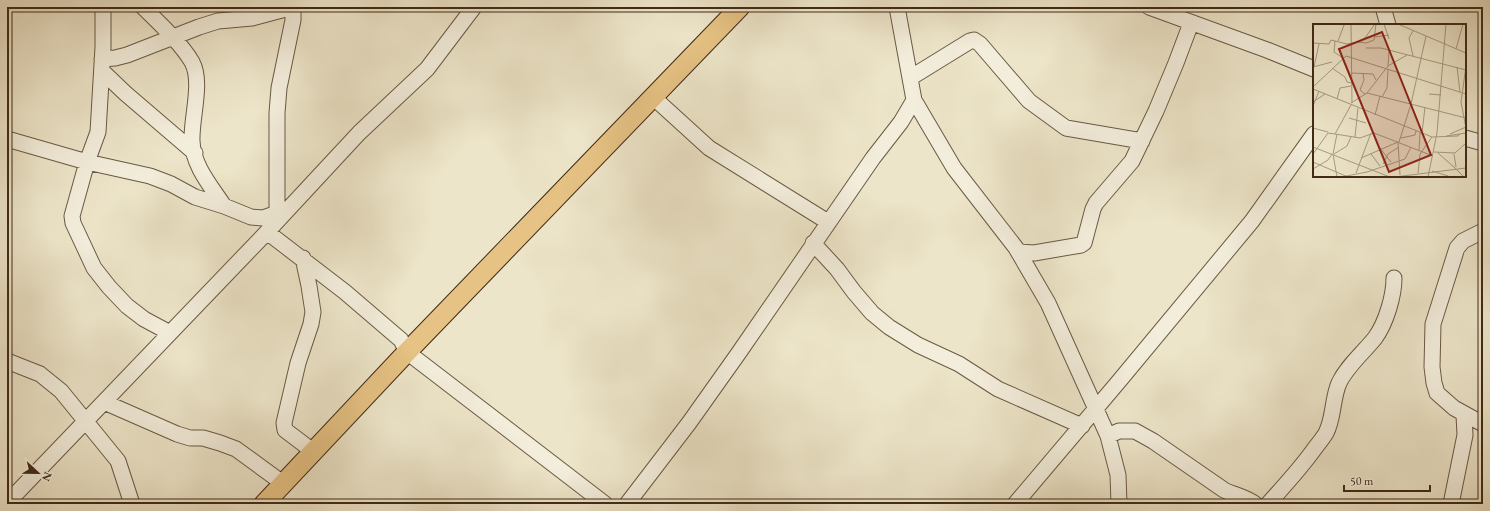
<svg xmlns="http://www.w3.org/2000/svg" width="1490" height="511" viewBox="0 0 1490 511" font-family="'EB Garamond',serif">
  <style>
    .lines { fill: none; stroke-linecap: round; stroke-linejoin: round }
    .minor-casing { stroke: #6b5944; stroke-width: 17 }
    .major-casing { stroke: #402a18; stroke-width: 21 }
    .minor { stroke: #f3eedc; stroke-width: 15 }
    .major { stroke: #e6c284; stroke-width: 19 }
    .inset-road { fill: none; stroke: #a89a82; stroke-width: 1 }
    .view { fill: #8f2418; fill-opacity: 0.15; stroke: #8f2418; stroke-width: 2 }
    .inset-edge { fill: none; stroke: #402a18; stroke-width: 2 }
  </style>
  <rect width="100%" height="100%" fill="#ede5c9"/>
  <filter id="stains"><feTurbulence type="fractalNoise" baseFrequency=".005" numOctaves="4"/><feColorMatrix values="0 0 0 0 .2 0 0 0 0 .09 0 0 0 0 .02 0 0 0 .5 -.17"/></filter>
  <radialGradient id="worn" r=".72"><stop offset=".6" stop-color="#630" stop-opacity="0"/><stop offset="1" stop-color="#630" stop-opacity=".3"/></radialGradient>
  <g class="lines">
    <g class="minor-casing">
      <path id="minor" d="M103 7V47L98 132 87 162 72 216 73 223 94 268 109 287 127 306 144 319 170 333
        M143 7C159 23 180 42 192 62 203 82 191 118 192 141 193 166 211 186 224 206
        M897 7 914 100 954 168 1016 248 1048 303 1108 436 1118 475 1119 504
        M1149 7 1267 50 1314 69
        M1383 7 1388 25
        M102 59 115 58 127 55 199 27 218 21 252 18 293 7V20L279 88 277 113V221
        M102 71 125 93 195 153
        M910 78 970 41 974 40 980 44 1029 101 1066 128 1142 141
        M653 97 709 148 828 222
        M1465 138 1483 143
        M7 139 87 162 150 176 171 184 195 197 224 206 251 217 263 218 277 213
        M1483 231 1463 241 1457 248 1433 324 1432 367 1434 383 1437 393 1454 408 1483 424
        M267 232 345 292 401 340 407 352 605 504
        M813 243 837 269 854 292 872 313 889 327 918 345 959 364 998 389 1082 426
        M1019 252 1034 253 1081 245 1084 243 1093 209 1096 203 1132 161 1156 111 1176 63 1191 23
        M303 258 309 286 313 312 311 324 298 363 284 423 285 430 314 452
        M7 361 40 374 61 391 118 461 132 504
        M104 402 177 434 190 438H203L220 443 236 449 284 484
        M1108 436 1119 431H1135L1153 441 1224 490C1234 495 1246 497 1255 504
        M7 503 267 232 359 133 427 69 474 7
        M627 504 689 423 738 354 873 158 901 122 914 100
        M1015 504 1120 380 1252 221 1314 134
        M1268 504C1284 486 1301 468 1315 448 1319 443 1323 438 1326 433 1334 418 1332 399 1339 383 1347 366 1363 353 1375 338 1386 323 1394 296 1394 278
        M1451 504 1465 435 1464 415"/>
    </g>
    <g class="major-casing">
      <path id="major" d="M264 504 407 352 740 7"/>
    </g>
    <use href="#minor" class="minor"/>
    <use href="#major" class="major"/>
  </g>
  <g transform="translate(1313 24)">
    <rect width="153" height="153" fill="#ede5c9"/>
    <path class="inset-road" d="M38 0 39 79M71 0 76 15M85 0 153 29M100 7 96 14 100 32M62 13 76 11M22 17 21 28 30 34M25 17 31 1 34 0M45 18 53 19 61 16 63 0M0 19 16 20 18 16 34 20 45 18 52 14 62 0M53 24H68L153 46M143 25 150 0M75 42 76 27M153 42 148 78 153 104M0 43 19 38M1 43 6 20M144 43 147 68M19 44 32 53 34 58 39 59M38 49 60 50 63 56M50 49 51 56 47 66 52 70M0 63 33 32 153 70M0 65 119 113 145 112 147 110M54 69 153 94M116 70 128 71M69 73 74 64 75 45M24 75 27 64 38 62M0 78 12 70M38 79 54 69 75 42 94 31M0 82 6 67M62 91 67 72M36 94 53 99M0 104 15 108M109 109 112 83M22 110 47 114 61 109 120 132M24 110 20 130 24 153M137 110 153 103M133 112 153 109M42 113 45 84M88 114 102 111 103 107M86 118 98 80 113 12M85 119 87 151M0 123 77 153M67 124 78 138M106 126 107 109M121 128 142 129 153 119M125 129 142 144M0 130 15 109 22 110 38 81M21 130 34 122 38 113M58 130 67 142M141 130 143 143M48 134 85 118M0 138 35 153M70 140 75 130 86 123M139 141 151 153M0 145 15 136 19 130M119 147 135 152M43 149 58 109M105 149 107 130 119 113M28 153 54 148 92 135 98 123M82 153 153 144M115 153 124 109 133 0"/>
    <path class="view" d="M69 8 118 131 76 148 26 25Z"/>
    <rect width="153" height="153" class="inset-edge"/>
  </g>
  <rect width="1490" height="511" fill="none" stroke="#ede5c9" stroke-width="24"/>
  <rect x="8" y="8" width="1474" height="495" fill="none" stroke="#402a18" stroke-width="2"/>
  <rect x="12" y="12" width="1466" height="487" fill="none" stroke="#402a18"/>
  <g transform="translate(38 473) rotate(112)" stroke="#f3eedc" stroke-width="3" paint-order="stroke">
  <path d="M0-3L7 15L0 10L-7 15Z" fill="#402a18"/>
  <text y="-6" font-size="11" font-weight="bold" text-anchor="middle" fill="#402a18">N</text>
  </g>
  <path d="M1344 485v6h86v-6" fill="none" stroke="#402a18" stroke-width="2"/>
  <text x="1350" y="485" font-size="12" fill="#402a18" stroke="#f3eedc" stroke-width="3" paint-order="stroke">50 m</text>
  <rect width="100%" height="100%" filter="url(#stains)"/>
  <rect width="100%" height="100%" fill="url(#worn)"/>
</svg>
